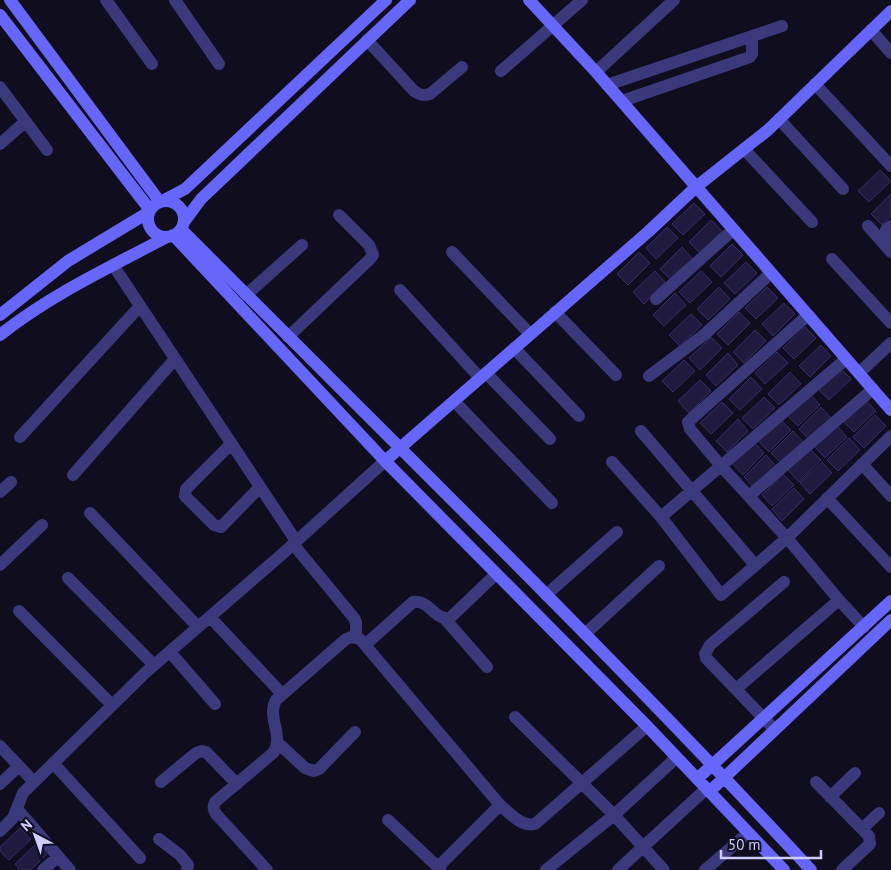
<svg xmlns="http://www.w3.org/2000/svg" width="891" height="870" viewBox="0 0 891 870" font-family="'PT Sans',sans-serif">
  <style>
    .building { fill: #201a3e; stroke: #372c6a }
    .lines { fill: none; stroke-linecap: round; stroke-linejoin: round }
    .street { stroke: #3a397c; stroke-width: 12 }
    .secondary { stroke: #6667fa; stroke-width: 12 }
  </style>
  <rect width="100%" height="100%" fill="#0f0d1e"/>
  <path class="building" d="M880 170 891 181 869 202 858 191Z
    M891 194V216L882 225 871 214Z
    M694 203 705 214 683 235 672 224Z
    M711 220 722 231 700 253 689 242Z
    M667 227 678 238 656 259 646 248Z
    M732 244 743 255 721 277 710 266Z
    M682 247 693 259 671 280 660 269Z
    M639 252 650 263 628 285 617 274Z
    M746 262 757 273 735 294 724 283Z
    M655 271 665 282 644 304 633 292Z
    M701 271 712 282 690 303 679 292Z
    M719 287 730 299 708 320 697 309Z
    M767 287 778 298 756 319 745 308Z
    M675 293 686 305 664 326 653 315Z
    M784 303 795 314 773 336 762 324Z
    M739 312 750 323 728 345 717 334Z
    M691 314 702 325 680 346 669 335Z
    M805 327 816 338 794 359 783 348Z
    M755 330 766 341 744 363 733 352Z
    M711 337 722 348 700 370 689 358Z
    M821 345 831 356 810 377 799 366Z
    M777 352 788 363 765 384 755 373Z
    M728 353 738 365 716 386 706 375Z
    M684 360 695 371 673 392 662 381Z
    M840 368 851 379 829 400 818 389Z
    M790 372 801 384 779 405 768 394Z
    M751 377 762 389 740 410 729 399Z
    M700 380 711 391 689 413 678 401Z
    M809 393 820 405 798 426 787 415Z
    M764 397 775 408 753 429 742 418Z
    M865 399 876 411 854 432 843 421Z
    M722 402 733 413 711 434 700 423Z
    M821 407 832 419 810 440 799 429Z
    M875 415 886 426 864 448 853 437Z
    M738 419 748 431 727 452 716 441Z
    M780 419 791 430 769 452 758 441Z
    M837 426 847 437 825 458 815 447Z
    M793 431 804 443 782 464 771 453Z
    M849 438 860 450 838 471 827 460Z
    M754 442 764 453 743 475 732 463Z
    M810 449 821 460 799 482 788 470Z
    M766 455 777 467 754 488 744 477Z
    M822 462 832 473 810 494 800 483Z
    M783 474 794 485 772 506 762 495Z
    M794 488 804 499 782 521 772 509Z
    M20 828 31 839 9 860 0 851V847Z
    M37 843 47 854 31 870H20L15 864Z"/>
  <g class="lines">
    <path class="street" d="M106 0 152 64
      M175 0 219 64
      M871 30 891 53
      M367 40 414 91C420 95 423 96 430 94L462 67
      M501 71 582 0
      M596 72 674 0
      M815 84 891 166
      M607 85 782 26
      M0 87 47 150
      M622 101 750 57 752 54V36
      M779 119 843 189
      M0 144 25 122
      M744 149 812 222
      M868 226 891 252
      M891 226 886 230 891 236
      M452 252 530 334
      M832 259 891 323
      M113 265 296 541
      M400 290 480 378
      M246 295 302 245
      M656 299 733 230
      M555 312 616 375
      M288 337 370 259 373 255 369 245 339 215
      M514 348 579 416
      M486 373 550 439
      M859 373 891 343
      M649 376 705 334 771 273
      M454 401 552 503
      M641 431 755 565
      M20 437 140 306
      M231 444 186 489 185 496 214 525 221 527 260 487
      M612 462 661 517 721 595 787 538 721 466 690 429 688 422 808 315
      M862 464 891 496
      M73 475 175 359
      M0 492 11 482
      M749 496 873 389
      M827 498 891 567
      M90 513 198 627
      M661 517 846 359
      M293 544 354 618 356 622V637
      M0 565 42 525
      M68 578 154 665
      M546 595 617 532
      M839 600 864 627
      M19 611 112 705
      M210 617 282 694
      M445 619 487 667
      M585 634 659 566
      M365 645 413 602C429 599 435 621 450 618L496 574
      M170 652 215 704
      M736 689 839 600 787 538 891 436
      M515 717 614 815 664 870
      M774 729 706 658 705 654 710 645 784 582
      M277 742 305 768 314 771 319 769 355 732
      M0 746 34 782
      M53 763 140 858
      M161 782 196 753 202 751 206 752 237 784
      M816 782 865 832 869 836 870 844 842 870
      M0 784 19 766
      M830 797 855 773
      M17 809 70 870
      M388 820 439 868
      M862 829 879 813
      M0 831 13 818 23 793 145 673 280 556 385 461
      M159 839 180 855 188 865 187 869
      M43 870 58 857
      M267 870 216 814C213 809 213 807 215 802L273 753C285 736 266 717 276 700L346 639 351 637 360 639 500 805C511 814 521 827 535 824L647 726
      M440 870 441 864 500 805
      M546 870 614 815 676 758
      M618 870 706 789
      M705 870 748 833"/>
    <path class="secondary" d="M10 0 160 202
      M529 0 596 72 891 410
      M0 15 150 210
      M148 219a18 18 0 1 1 36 0a18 18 0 1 1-36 0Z
      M162 201 185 189 386 0
      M184 222 201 199 410 0
      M181 229C392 441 607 650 811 870
      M173 235 385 461 647 726 784 870
      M0 315 68 261 149 212
      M0 335C50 295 110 267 167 237
      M385 461 648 232 696 187 768 130 891 11
      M697 779 891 601
      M709 792 891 620"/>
  </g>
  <g transform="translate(35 835) rotate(319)" stroke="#0f0d1e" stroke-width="4" paint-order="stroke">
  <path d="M0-4L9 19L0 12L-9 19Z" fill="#d0ccfd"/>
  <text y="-8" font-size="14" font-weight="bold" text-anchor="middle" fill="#d0ccfd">N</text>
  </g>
  <path d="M721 850v8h100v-8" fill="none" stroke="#d0ccfd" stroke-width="2.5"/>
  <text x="728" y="850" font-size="15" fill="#d0ccfd" stroke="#0f0d1e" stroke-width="4" paint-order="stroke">50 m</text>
</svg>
